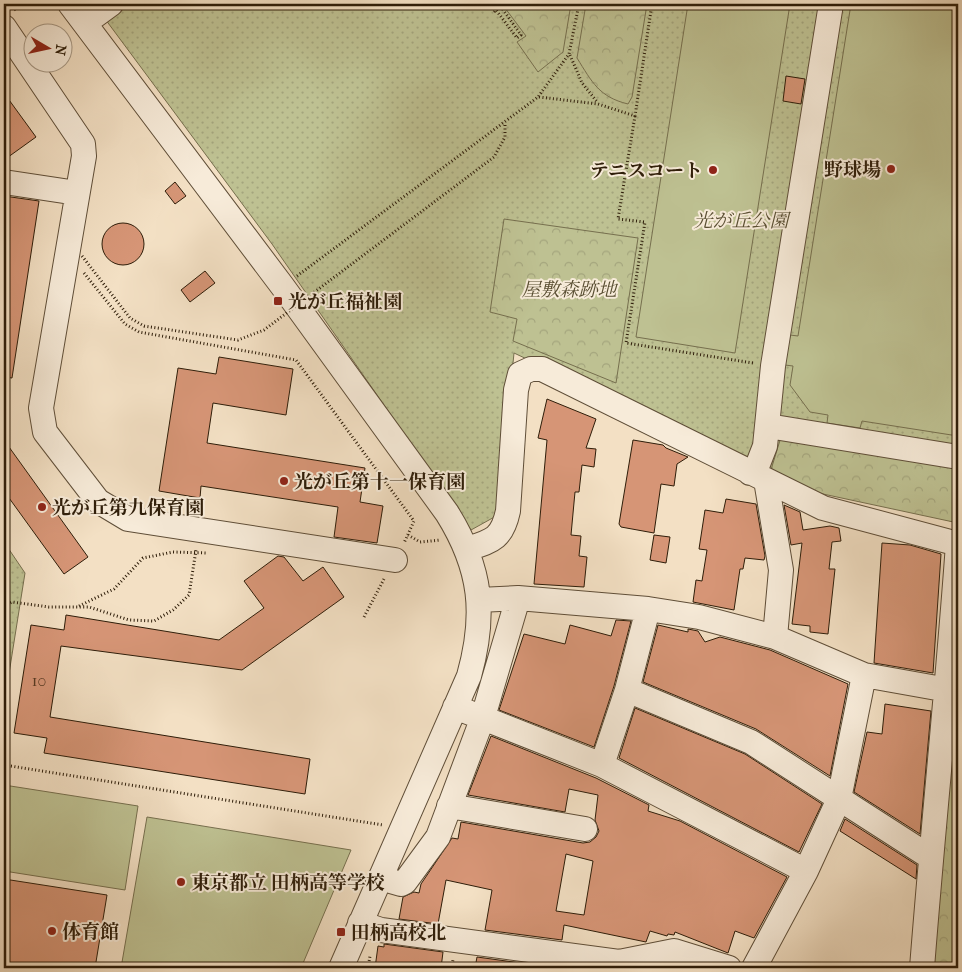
<svg xmlns="http://www.w3.org/2000/svg" width="962" height="972" viewBox="0 0 962 972" font-family="'IM FELL French Canon','Noto Serif JP',serif">
  <style>
    .grass { fill: url(#grass-dots); stroke: #766f4e }
    .forest { fill: url(#forest-crowns); stroke: #766f4e }
    .garden { fill: #bec192; stroke: #766f4e }
    .building { fill: #d69576; stroke: #2e1d09; fill-rule: evenodd }
    .lines { fill: none; stroke-linecap: round; stroke-linejoin: round }
    .minor-casing { stroke: #5f4e38; stroke-width: 26 }
    .path { stroke: #2e1d09; stroke-width: 3; stroke-dasharray: 1 2.5; stroke-linecap: butt }
    .minor { stroke: #f7ebd9; stroke-width: 24 }
    .path-bridge { stroke: #2e1d09; stroke-width: 3; stroke-dasharray: 1 2.5; stroke-linecap: butt }
    .poi-dot { fill: #8f2418; stroke: #f7ebd9; stroke-width: 2 }
    .labels { text-anchor: middle; stroke-width: 4; stroke-linejoin: round; paint-order: stroke }
    .number-label { font-size: 16px; fill: #583b24 }
    .poi-label { font-size: 19px; font-weight: bold; fill: #2e1d09; stroke: #f7ebd9; text-anchor: start }
    .park-label { font-size: 19px; font-style: italic; fill: #594e32; stroke: #f7ebd9 }
  </style>
  <defs>
    <pattern id="grass-dots" width="8" height="8" patternUnits="userSpaceOnUse" patternTransform="scale(1.25)"><rect width="8" height="8" fill="#bec192"/><path d="M2 2h.1M6 6h.1" fill="none" stroke="#a4a57d" stroke-width="1.8" stroke-linecap="round"/></pattern>
    <pattern id="forest-crowns" width="20" height="18" patternUnits="userSpaceOnUse" patternTransform="scale(1.25)"><rect width="20" height="18" fill="#bec192"/><path d="M2 6a3 3 0 1 1 6 0M12 15a3 3 0 1 1 6 0" fill="none" stroke="#a4a57d"/></pattern>
  </defs>
  <rect width="100%" height="100%" fill="#f3e0c4"/>
  <filter id="stains"><feTurbulence type="fractalNoise" baseFrequency=".004" numOctaves="4"/><feColorMatrix values="0 0 0 0 .2 0 0 0 0 .09 0 0 0 0 .02 0 0 0 .5 -.17"/></filter>
  <radialGradient id="worn" r=".72"><stop offset=".6" stop-color="#630" stop-opacity="0"/><stop offset="1" stop-color="#630" stop-opacity=".3"/></radialGradient>
  <path class="grass" d="M94 4H958V523L770 473 514 353 498 515 471 530 272 244Z
    M4 542 25 573 4 705Z"/>
  <path class="forest" d="M502 4H571L563 52 538 72 517 42 526 36Z
    M586 4H647L632 97 628 104C599 97 592 82 577 58Z
    M504 219 638 238 616 383 513 341 517 319 490 312Z
    M781 437 958 464V523L809 491 770 473Z
    M958 663V968H930Z"/>
  <path class="garden" d="M688 4H790L735 353 636 337Z
    M851 4H958V436L862 421 860 428 827 423 828 415 810 412 790 385 793 366 785 365 790 335 798 336Z
    M4 785 138 806 125 890 4 871Z
    M147 817 351 850 301 968H121Z"/>
  <path class="building" d="M786 76 805 79 801 104 783 101Z
    M4 93 36 137 4 160Z
    M175 182 186 196 175 204 165 191Z
    M4 196 39 201 12 378 4 377Z
    M102 244a21 21 0 1 1 42 0a21 21 0 1 1-42 0Z
    M205 271 215 283 190 302 181 290Z
    M219 357 293 369 286 415 213 403 207 443 365 468 360 502 383 506 377 543 334 537 338 507 201 486 200 498 159 491 178 368 216 374Z
    M547 399 596 419 586 448 596 449 594 467 582 465 579 492H575L571 535 581 536 579 556 587 557 584 587 534 584 547 440 538 438Z
    M4 440 88 557 64 574 4 491Z
    M633 440 663 445 666 448 688 457 677 464 674 486 661 484 654 533 621 527 619 524Z
    M726 499 756 504 765 556 764 560 745 558 743 569H740L734 610 693 602 696 580 702 581 707 550 699 549 705 510 723 513Z
    M784 505 800 512 803 530 830 526 839 528 841 541 832 542 829 569H835L828 634 810 632V626L792 624 802 543 791 545Z
    M654 535 670 537 666 563 650 560Z
    M882 543 910 545 941 554 933 673 874 663Z
    M278 556 284 557 303 581 323 567 344 597 242 670 61 646 50 717 310 759 305 794 44 753 47 738 14 733 31 625 64 630 66 615 219 640 264 608 244 581Z
    M616 620 631 621 614 686 594 747 499 710 524 634 565 644 570 625 611 636Z
    M658 625 688 632V629L698 631 705 642 720 637 770 650 848 684 830 776 756 729 643 682Z
    M885 704 931 711 920 834 854 792 867 732 882 734Z
    M635 708 745 754 822 804 799 852 619 758Z
    M491 736 596 778 649 805 648 811 680 821 787 877 754 938 735 931 728 953 675 932 674 935 668 934 667 936 650 931 646 942 564 925 562 940 485 930 492 890 446 880 438 924 399 919 403 897 414 892 419 893 421 884 452 838 458 839 461 822 583 843 590 842 596 837 599 831 595 820 598 795 569 789 565 812 468 795ZM566 854 593 861 584 915 556 911Z
    M845 819 917 865 916 879 840 831Z
    M4 879 107 895 95 968H4Z
    M384 944 443 952 441 968H375L378 946 384 947Z
    M477 957 557 968H475Z"/>
  <g class="lines">
    <g class="minor-casing">
      <path id="minor" d="M70 4 283 287 447 513C482 569 486 615 469 676L341 968
        M85 23 111 4
        M4 27 83 144 84 156 41 408 45 432 98 501 128 519 395 560
        M4 182 77 193
        M768 426 958 457
        M750 473 758 464 765 446 773 366 831 4
        M766 480 781 570 775 637
        M467 549C492 541 502 539 508 511L516 390 520 374 531 369H542L823 508 958 544C948 685 933 826 922 968
        M479 600 518 598 648 609 699 617 775 637 864 675 948 690
        M627 690 751 742 930 857
        M455 707 602 765 806 871
        M602 765 627 690 648 609
        M449 806 585 829
        M380 878 401 884 405 882 438 837 483 717 518 598
        M360 923 381 930 619 962 674 951 729 968
        M754 968 806 871 839 799 864 675"/>
    </g>
    <path class="path" d="M14 10 21 4
      M494 12 496 10 517 38 521 35 499 4
      M570 55 582 83 598 103
      M539 97 598 104 635 116 652 4
      M635 116 618 219 645 222 626 343 753 363
      M84 273 125 324 139 332 296 360 414 521 404 543
      M297 276 538 97 569 54 579 4
      M408 535 420 542 441 540
      M4 606 12 602 49 607H89L129 620 154 621 173 610 189 595 196 550
      M79 606 114 589 143 558 173 552 207 553
      M364 617 384 579
      M4 765 383 825
      M368 968 370 956
      M451 968 453 960"/>
    <use href="#minor" class="minor"/>
    <path class="path-bridge" d="M82 256 130 318 144 326 238 340 264 330 494 157 505 137V124"/>
  </g>
  <g class="poi-dot">
    <circle cx="891" cy="169" r="5"/>
    <circle cx="713" cy="170" r="5"/>
    <rect x="273" y="296" width="10" height="10" rx="2.5"/>
    <circle cx="284" cy="481" r="5"/>
    <circle cx="42" cy="507" r="5"/>
    <circle cx="181" cy="882" r="5"/>
    <circle cx="52" cy="931" r="5"/>
    <rect x="336" y="927" width="10" height="10" rx="2.5"/>
  </g>
  <g class="labels">
    <g class="number-label">
      <text x="39" y="686">10</text>
    </g>
    <g class="poi-label">
      <text x="881" y="176" text-anchor="end">野球場</text>
      <text x="703" y="177" text-anchor="end">テニスコート</text>
      <text x="288" y="308">光が丘福祉園</text>
      <text x="294" y="488">光が丘第十一保育園</text>
      <text x="52" y="514">光が丘第九保育園</text>
      <text x="191" y="889">東京都立 田柄高等学校</text>
      <text x="62" y="938">体育館</text>
      <text x="351" y="939">田柄高校北</text>
    </g>
    <g class="park-label">
      <text x="741" y="227">光が丘公園</text>
      <text x="569" y="296">屋敷森跡地</text>
    </g>
  </g>
  <rect width="962" height="972" fill="none" stroke="#f3e0c4" stroke-width="20"/>
  <rect x="5" y="5" width="952" height="962" fill="none" stroke="#2e1d09" stroke-width="2.5"/>
  <rect x="10" y="10" width="942" height="952" fill="none" stroke="#2e1d09"/>
  <g transform="translate(48 48) rotate(99)"><circle r="24" fill="#f7ebd9" stroke="#a79986"/>
  <path d="M0-4L9 19L0 12L-9 19Z" fill="#8f2418"/>
  <text y="-8" font-size="14" font-weight="bold" text-anchor="middle" fill="#2e1d09">N</text>
  </g>
  <rect width="100%" height="100%" filter="url(#stains)"/>
  <rect width="100%" height="100%" fill="url(#worn)"/>
</svg>
